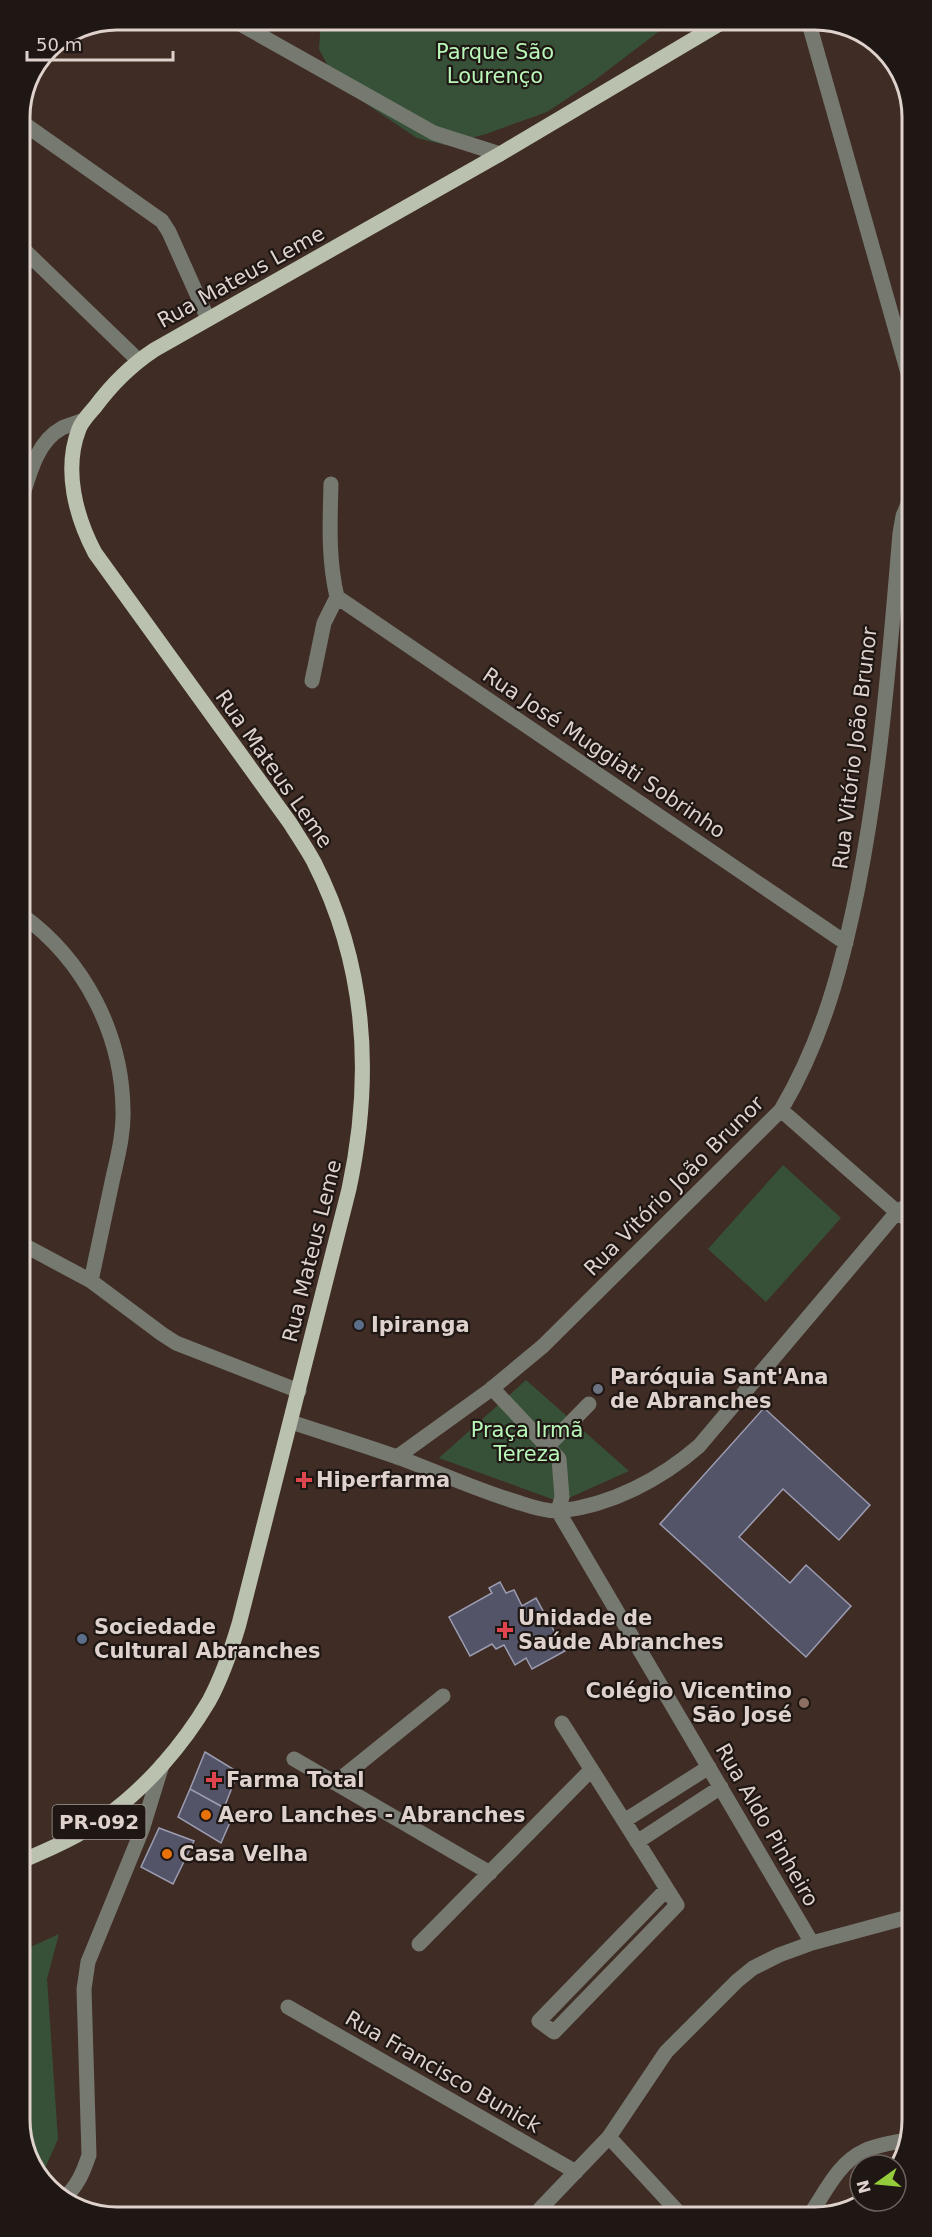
<svg xmlns="http://www.w3.org/2000/svg" width="932" height="2237" viewBox="0 0 932 2237" font-family="'DejaVu Sans',sans-serif">
  <style>
    .green { fill: #375138 }
    .building { fill: #545468; stroke: #9c9cb2; stroke-width: 1.5 }
    .lines { fill: none; stroke-linecap: round; stroke-linejoin: round }
    .minor { stroke: #767970; stroke-width: 15 }
    .major { stroke: #bac1af; stroke-width: 15 }
    .service-dot { fill: #5c6f8a; stroke: #1f1713; stroke-width: 2 }
    .worship-dot { fill: #6b7280; stroke: #1f1713; stroke-width: 2 }
    .health-dot { fill: #e0444e; stroke: #1f1713; stroke-width: 2 }
    .education-dot { fill: #8d6e63; stroke: #1f1713; stroke-width: 2 }
    .food-dot { fill: #e8710a; stroke: #1f1713; stroke-width: 2 }
    .labels { text-anchor: middle; stroke-width: 4.5; stroke-linejoin: round; paint-order: stroke }
    .shield { fill: #1f1713; stroke: #a59a95; stroke-width: 1.5 }
    .shield-label { font-size: 20px; font-weight: bold; fill: #dfd2cd }
    .park-label { font-size: 21px; fill: #b9f7b9; stroke: #1f1713 }
    .street-label { font-size: 21px; fill: #dfd2cd; stroke: #1f1713 }
    .poi-label { font-size: 21px; font-weight: bold; fill: #dfd2cd; stroke: #1f1713; text-anchor: start }
    .rim { fill: none; stroke: #dfd2cd; stroke-width: 3 }
  </style>
  <rect width="100%" height="100%" fill="#3f2c24"/>
  <path class="green" d="M321 20H674L595 80 547 112 486 134 445 145 417 138 338 85 319 49Z
    M783 1165 841 1218 766 1302 708 1249Z
    M526 1380 629 1471 560 1502 439 1458Z
    M59 1934 47 1979 58 2139 42 2175 25 2151 24 1950Z"/>
  <path class="building" d="M764 1408 870 1505 839 1540 783 1489 739 1537 790 1583 806 1565 851 1606 806 1657 660 1524Z
    M500 1582 506 1593 514 1590 522 1606 536 1598 565 1651 532 1669 526 1658 515 1665 504 1645 496 1649 492 1644 470 1656 449 1617 492 1593 489 1588Z
    M205 1752 238 1772 224 1808 190 1789Z
    M190 1789 234 1813 221 1843 178 1817Z
    M159 1828 194 1841 173 1884 141 1867Z"/>
  <g class="lines">
    <path class="minor" d="M233 20 434 133 500 154
      M808 20 908 373
      M20 121 162 221 169 232 208 319
      M20 246 138 360
      M21 501C29 476 36 442 62 428 68 425 77 423 84 420
      M337 597 846 943
      M312 681 324 623 337 597C328 559 330 522 331 484
      M22 915C84 960 122 1033 123 1110 124 1134 117 1159 112 1182 105 1215 98 1248 91 1281
      M781 1110 897 1212 910 1221
      M22 1244 91 1281 162 1334 176 1343 299 1391
      M492 1388 559 1459 562 1497 558 1511
      M291 1422C327 1434 364 1445 400 1458 440 1473 479 1491 520 1503 532 1507 548 1512 560 1511 612 1505 661 1479 699 1446L897 1212 910 1204
      M547 1447 589 1404
      M397 1457 490 1390 543 1346 781 1110C823 1039 842 966 858 887 881 770 890 652 900 533L903 516 908 504
      M558 1511 812 1943
      M562 1723C600 1783 639 1844 677 1905L554 2032 539 2021 667 1889
      M294 1759 490 1873
      M335 1783 443 1696
      M624 1821 709 1767
      M637 1842 721 1787
      M419 1944 591 1770
      M288 2007 576 2172
      M609 2137 680 2214
      M63 2199C77 2187 83 2173 89 2155L84 1989 88 1962 142 1830 162 1765
      M811 2213C826 2191 839 2162 864 2151 876 2145 892 2143 906 2140
      M538 2214 540 2209 609 2137 666 2052 737 1981 753 1968 779 1955 812 1943 912 1916"/>
    <path class="major" d="M24 1860C52 1848 80 1836 105 1817 146 1788 183 1745 209 1701 222 1677 231 1651 239 1624L349 1189C373 1077 367 966 314 862 307 849 298 836 290 823L95 553C76 517 63 470 79 429 82 421 89 414 95 407 112 384 130 366 154 350L500 154 726 20"/>
  </g>
  <g class="service-dot">
    <circle cx="359" cy="1325" r="6"/>
    <circle cx="82" cy="1639" r="6"/>
  </g>
  <circle class="worship-dot" cx="598" cy="1389" r="6"/>
  <g class="health-dot">
    <path d="M301 1471h6v6h6v6h-6v6h-6v-6h-6v-6h6z"/>
    <path d="M502 1621h6v6h6v6h-6v6h-6v-6h-6v-6h6z"/>
    <path d="M211 1771h6v6h6v6h-6v6h-6v-6h-6v-6h6z"/>
  </g>
  <circle class="education-dot" cx="804" cy="1703" r="6"/>
  <g class="food-dot">
    <circle cx="206" cy="1815" r="6"/>
    <circle cx="167" cy="1854" r="6"/>
  </g>
  <g class="labels">
    <rect class="shield" x="52.5" y="1805" width="93" height="34" rx="4.5"/>
    <g class="shield-label">
      <text x="99" y="1829">PR-092</text>
    </g>
    <g class="park-label">
      <text x="495" y="59">Parque São<tspan x="495" dy="24">Lourenço</tspan></text>
      <text x="527" y="1437">Praça Irmã<tspan x="527" dy="24">Tereza</tspan></text>
    </g>
    <g class="street-label">
      <text transform="translate(241 277) rotate(-29)" y="7">Rua Mateus Leme</text>
      <text transform="translate(855 748) rotate(-83)" y="7">Rua Vitório João Brunor</text>
      <text transform="translate(604 753) rotate(34)" y="7">Rua José Muggiati Sobrinho</text>
      <text transform="translate(274 769) rotate(55)" y="7">Rua Mateus Leme</text>
      <text transform="translate(674 1186) rotate(-45)" y="7">Rua Vitório João Brunor</text>
      <text transform="translate(312 1251) rotate(-76)" y="7">Rua Mateus Leme</text>
      <text transform="translate(767 1825) rotate(60)" y="7">Rua Aldo Pinheiro</text>
      <text transform="translate(443 2072) rotate(30)" y="7">Rua Francisco Bunick</text>
    </g>
    <g class="poi-label">
      <text x="371" y="1332">Ipiranga</text>
      <text x="610" y="1384">Paróquia Sant'Ana<tspan x="610" dy="24">de Abranches</tspan></text>
      <text x="316" y="1487">Hiperfarma</text>
      <text x="518" y="1625">Unidade de<tspan x="518" dy="24">Saúde Abranches</tspan></text>
      <text x="94" y="1634">Sociedade<tspan x="94" dy="24">Cultural Abranches</tspan></text>
      <text x="792" y="1698" text-anchor="end">Colégio Vicentino<tspan x="792" dy="24">São José</tspan></text>
      <text x="226" y="1787">Farma Total</text>
      <text x="218" y="1822">Aero Lanches - Abranches</text>
      <text x="179" y="1861">Casa Velha</text>
    </g>
  </g>
  <path d="M0 0H932V2237H0ZM117 30H815A87 87 0 0 1 902 117V2120A87 87 0 0 1 815 2207H117A87 87 0 0 1 30 2120V117A87 87 0 0 1 117 30Z" fill="#1f1713" fill-rule="evenodd"/>
  <path class="rim" d="M117 30H815A87 87 0 0 1 902 117V2120A87 87 0 0 1 815 2207H117A87 87 0 0 1 30 2120V117A87 87 0 0 1 117 30Z"/>
  <g transform="translate(878 2183) rotate(255)"><circle r="28" fill="#1f1713" stroke="#6c625d" stroke-width="1.5"/>
  <path d="M0-4.5L10 22L0 15L-10 22Z" fill="#95cc3b"/>
  <text y="-9" font-size="16" font-weight="bold" text-anchor="middle" fill="#dfd2cd">N</text>
  </g>
  <path d="M27 51v9h146v-9" fill="none" stroke="#dfd2cd" stroke-width="3"/>
  <text x="36" y="51" font-size="18" fill="#dfd2cd" stroke="#1f1713" stroke-width="4.5" paint-order="stroke">50 m</text>
</svg>
